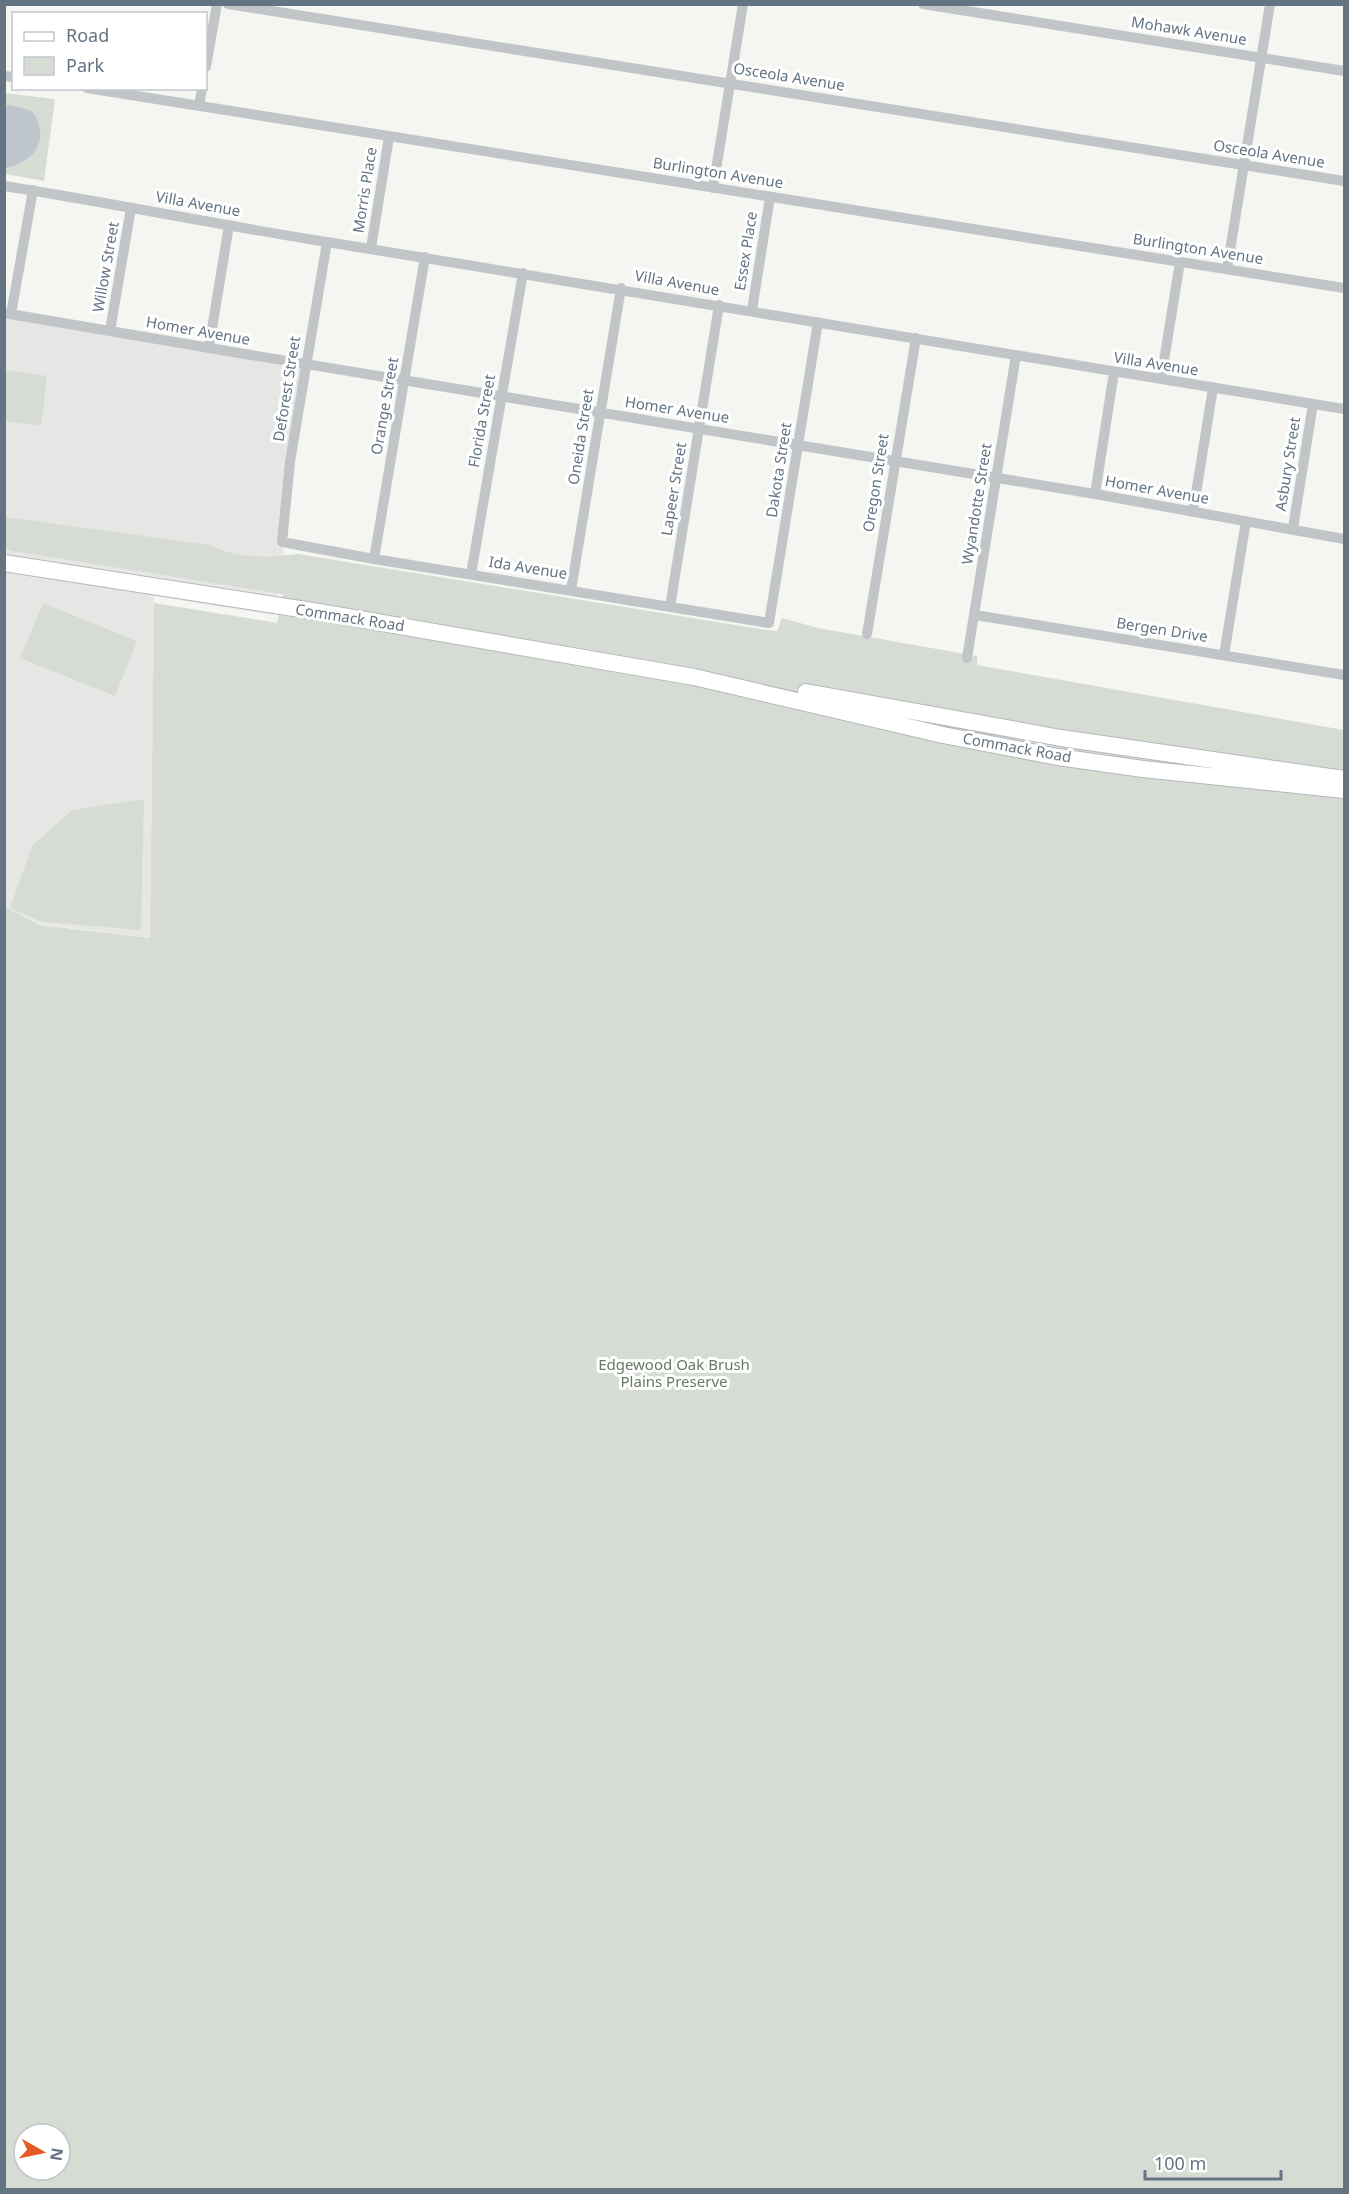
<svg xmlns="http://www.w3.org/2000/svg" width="1349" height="2194" viewBox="0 0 1349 2194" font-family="'Noto Sans',sans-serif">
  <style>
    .built { fill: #e6e7e5 }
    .green { fill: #d6dcd3; fill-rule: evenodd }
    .water { fill: #bcc6cc }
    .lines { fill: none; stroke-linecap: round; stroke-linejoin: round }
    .primary-casing { stroke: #b4b8bc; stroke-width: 18 }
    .minor { stroke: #c1c5c8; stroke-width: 10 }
    .primary { stroke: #fff; stroke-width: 16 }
    .labels { text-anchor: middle; stroke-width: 6; stroke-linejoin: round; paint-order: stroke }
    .street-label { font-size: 15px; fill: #647483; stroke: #fff }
    .park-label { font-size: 15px; fill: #667a63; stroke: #fff }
  </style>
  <rect width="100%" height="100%" fill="#f5f6f2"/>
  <path class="built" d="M4 313 306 364 277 546 282 547 284 552 274 615 154 596 150 938 40 924 5 907Z"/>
  <path class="green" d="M4 93 55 99 44 181 5 174Z
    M5 370 47 376 41 426 5 421Z
    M5 517 210 545C238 559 267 558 298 554L766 630 777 631 782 618 818 628 977 656V665L1344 730V2189H5V907L40 925 150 938 154 603 277 623 283 594 12 551 5 548ZM24 2134H60V2170H24Z
    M43 603 137 641 115 696 20 658Z
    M144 799 141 930 43 922 10 908 32 846 72 810Z"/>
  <path class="water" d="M5 105C12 106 21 107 28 110 35 112 37 119 39 125 46 148 26 164 6 168Z"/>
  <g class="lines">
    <g class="primary-casing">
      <path id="primary" d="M4 563 319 612 694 677 943 735 1058 757 1143 769 1344 790
        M806 692 1061 738 1344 779"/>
    </g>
    <path class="minor" d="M228 4 1344 181
      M923 4 1344 71
      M206 67 217 4
      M4 76 14 77
      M87 88 1344 288
      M199 106 202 88
      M4 186C112 203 219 225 327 242 667 296 1005 354 1344 409
      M713 188 743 4
      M327 242 290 462 282 542 374 559 769 623 818 322
      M371 248 389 137
      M1227 269 1270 4
      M752 310 770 197
      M4 313 239 353 1095 494 1344 539
      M11 314 33 190
      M110 331 131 208
      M209 347 229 225
      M1161 379 1180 262
      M1095 494 1114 372
      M1193 512 1213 388
      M1293 528 1313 404
      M374 559 425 257
      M471 574 523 273
      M571 590 621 288
      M670 607 719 305
      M975 615 1344 675
      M867 634 916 338
      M1224 655 1246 521
      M967 658 1016 355"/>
    <use href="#primary" class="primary"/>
  </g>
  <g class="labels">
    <g class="street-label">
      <text transform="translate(1189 31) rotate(9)" y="5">Mohawk Avenue</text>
      <text transform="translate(789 77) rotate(9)" y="5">Osceola Avenue</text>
      <text transform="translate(1269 154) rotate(9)" y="5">Osceola Avenue</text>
      <text transform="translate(718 173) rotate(9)" y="5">Burlington Avenue</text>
      <text transform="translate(365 190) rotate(-81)" y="5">Morris Place</text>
      <text transform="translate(198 204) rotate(10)" y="5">Villa Avenue</text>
      <text transform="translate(1198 249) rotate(9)" y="5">Burlington Avenue</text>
      <text transform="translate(746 251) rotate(-81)" y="5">Essex Place</text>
      <text transform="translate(106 267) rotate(-80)" y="5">Willow Street</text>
      <text transform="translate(677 283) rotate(10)" y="5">Villa Avenue</text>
      <text transform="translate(198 331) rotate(10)" y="5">Homer Avenue</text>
      <text transform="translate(1156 364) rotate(9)" y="5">Villa Avenue</text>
      <text transform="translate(287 389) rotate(-81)" y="5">Deforest Street</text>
      <text transform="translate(385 406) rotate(-80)" y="5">Orange Street</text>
      <text transform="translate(677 410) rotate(9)" y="5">Homer Avenue</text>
      <text transform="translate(482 421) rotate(-80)" y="5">Florida Street</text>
      <text transform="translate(581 437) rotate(-81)" y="5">Oneida Street</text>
      <text transform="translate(1288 464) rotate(-81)" y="5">Asbury Street</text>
      <text transform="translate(779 470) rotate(-81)" y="5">Dakota Street</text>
      <text transform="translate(876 483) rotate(-81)" y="5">Oregon Street</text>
      <text transform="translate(674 489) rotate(-81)" y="5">Lapeer Street</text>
      <text transform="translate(1157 490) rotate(10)" y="5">Homer Avenue</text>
      <text transform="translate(977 504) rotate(-81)" y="5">Wyandotte Street</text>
      <text transform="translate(528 568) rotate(9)" y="5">Ida Avenue</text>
      <text transform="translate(350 618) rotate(9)" y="5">Commack Road</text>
      <text transform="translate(1162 630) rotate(9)" y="5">Bergen Drive</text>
      <text transform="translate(1017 748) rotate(10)" y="5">Commack Road</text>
    </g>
    <g class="park-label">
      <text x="674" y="1370">Edgewood Oak Brush<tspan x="674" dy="17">Plains Preserve</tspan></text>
    </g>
  </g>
  <rect width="1349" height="2194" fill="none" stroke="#647483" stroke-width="12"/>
  <rect x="12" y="12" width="195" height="78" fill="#ffffff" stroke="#c1c7cd" stroke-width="1.5"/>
  <rect x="24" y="32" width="30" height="9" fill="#ffffff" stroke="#c1c7cd" stroke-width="1.5"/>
  <text x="66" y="42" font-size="18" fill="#647483">Road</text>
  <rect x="24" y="57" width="30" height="18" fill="#d6dcd3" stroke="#c1c7cd" stroke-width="1.5"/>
  <text x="66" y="72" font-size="18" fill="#647483">Park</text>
  <g transform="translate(42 2152) rotate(99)"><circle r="28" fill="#ffffff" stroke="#c1c7cd" stroke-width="1.5"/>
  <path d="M0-4.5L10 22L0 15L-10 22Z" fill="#e45b23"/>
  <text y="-9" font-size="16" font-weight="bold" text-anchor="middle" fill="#647483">N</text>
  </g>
  <path d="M1145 2170v9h136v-9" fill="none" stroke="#647483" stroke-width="3"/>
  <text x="1154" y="2170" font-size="18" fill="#647483" stroke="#ffffff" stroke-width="4.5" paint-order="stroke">100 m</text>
</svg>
